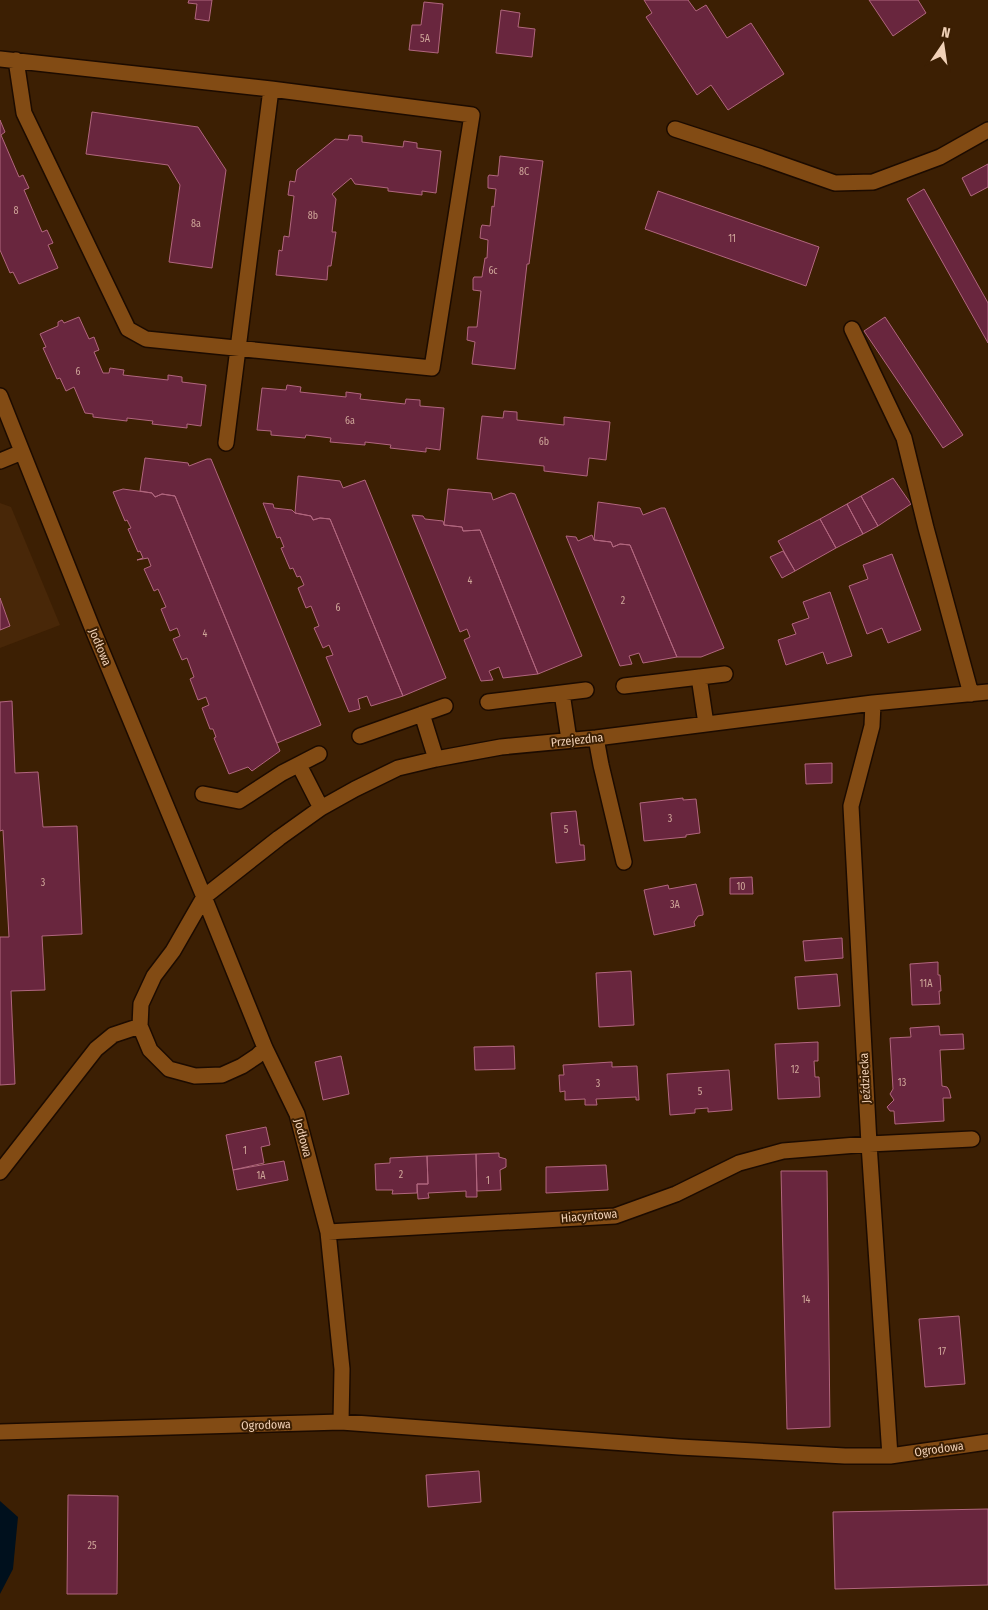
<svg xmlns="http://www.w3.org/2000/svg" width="988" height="1610" viewBox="0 0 988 1610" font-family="'Fira Sans Condensed',sans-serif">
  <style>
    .built { fill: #482708 }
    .water { fill: #00101d }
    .building { fill: #69263e; stroke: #b1667e }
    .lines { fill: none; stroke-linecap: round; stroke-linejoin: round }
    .minor-casing { stroke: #1c0b00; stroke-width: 18 }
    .minor { stroke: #824b14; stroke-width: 15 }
    .labels { text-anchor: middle; stroke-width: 4; stroke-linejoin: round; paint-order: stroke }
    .number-label { font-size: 10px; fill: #cfa699 }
    .street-label { font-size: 12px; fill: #f1d1b7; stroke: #3c1f03 }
  </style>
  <rect width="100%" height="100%" fill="#3c1f03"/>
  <path class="built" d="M0 503 11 507 60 625 0 648Z"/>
  <path class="water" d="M0 1501 18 1517 13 1569 0 1594Z"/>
  <path class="building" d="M189 0H212L209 21 195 19 197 4 188 3Z
    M644 0H688L696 11 706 5 727 38 751 23 784 74 728 110 711 85 697 95 646 17 652 13Z
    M869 0H918L926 13 893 36Z
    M424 2 443 4 438 53 409 50 412 25H421Z
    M501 10 520 13 518 27 535 29 532 57 496 53Z
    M92 112 198 127 226 170 212 268 169 262 180 185 168 165 86 154Z
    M0 120 5 132 1 135 19 177 23 175 29 188 24 190 42 232 47 230 53 243 48 245 58 268 19 284 13 272 10 273 0 250Z
    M349 135 362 136V142L403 147 404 141 417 143V148L441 151 436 193 422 191V195L388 191V188L355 184 351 178 332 194 336 199 332 232H336L331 266H328L327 280 276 275 279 250 282 251 284 236 289 237 294 196 288 195 290 181 295 182 297 170 335 139 348 140Z
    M500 156 543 161 529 264H527L515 369 472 364 475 342 467 340 468 327H477L481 291 473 290V279L474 277H482L485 258H487L488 240 480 238 481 228 482 225 490 226 492 206 494 207 496 189 488 188V177L489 175 498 176Z
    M988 164V187L971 196 962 178Z
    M924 189 988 303V343L907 199Z
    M658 191 819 247 806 286 645 229Z
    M79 317 89 339 94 337 99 350 94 352 103 373H109L110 368 124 370 123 375 168 380V375L182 377V382L206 385 201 426 187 424V428L152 424 153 421 127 418V421L93 417V414L85 413 74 387 66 391 60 378 57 379 43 348 46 347 40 334 58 326V322L62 320 64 323Z
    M885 317 963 435 943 448 864 331Z
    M287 385 301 387 300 392 346 397V392L361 394 360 399 405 404 406 399 420 400V406L444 408 440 450 426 448V452L390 448 391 445 365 442V445L330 442 331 438 306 435 305 438 271 435V431L257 430 262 388 286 390Z
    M504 411 517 412V420L564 425V417L610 422 606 460 589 458 587 476 544 471V466L477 459 482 416 503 418Z
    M145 458 188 463 189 466 207 459H211L321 725 277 743 175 496 162 494 155 497 152 493 140 491Z
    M298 476 340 481 343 488 365 480 446 678 403 696 330 519 320 518 313 520 311 516 295 513Z
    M893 478 911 504 878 526 861 496Z
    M123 489 152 493 155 497 162 494 175 496 280 751 252 771 248 767 229 774 214 738 216 737 213 729H210L202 708 209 705 206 697 198 700 190 679 194 677 187 658 182 660 173 639 180 636 177 628 170 631 161 609 166 607 158 589 154 591 144 569 151 566 148 558 137 560 143 558 140 551 138 552 128 529 131 528 127 520 125 521 113 492Z
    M448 489 491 493 493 500 511 493 515 494 582 656 538 674 480 530 463 531 462 527 444 525Z
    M861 496 878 526 863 534 847 504Z
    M598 502 640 508 643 515 661 508H665L724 648 701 657H677L630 545 620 544 613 547 611 542 594 540Z
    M263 503 273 504 274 508 292 510 295 513 311 516 313 520 320 518 330 519 403 696 371 706 367 696 358 699 360 709 349 712 326 657 333 655 329 645 323 648 314 628 319 626 311 606 306 608 298 588 304 585 300 576 297 577 293 568 290 569 281 548 284 547 280 537 277 538Z
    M847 504 863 534 836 548 820 519Z
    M412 515 423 516 425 519 443 521 444 525 462 527 463 531 480 530 538 674 503 678 499 667 489 671 493 680 481 681 464 640 470 637 467 629 460 632Z
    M820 519 836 548 795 571 778 541Z
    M592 535 594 540 611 542 613 547 620 544 630 545 677 657 643 663 639 653 629 656 632 664 620 666 566 536 576 537 578 541Z
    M783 551 795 571 782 578 770 557Z
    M892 554 921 630 888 643 882 628 867 634 849 586 868 579 863 565Z
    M830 592 852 656 827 664 823 652 786 665 778 640 796 634 792 624 809 618 803 602Z
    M0 598 10 626 0 630Z
    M12 701 15 773 38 772 43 827 77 826 82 934 42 936 45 990 11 991 15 1084 0 1085V937H9L3 830 0 831V702Z
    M832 763V783L806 784 805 764Z
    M683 798V800L696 799 700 833 686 835V837L644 841 640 803Z
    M576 811 580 845H584L585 860 556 863 551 813Z
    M752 877 753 894H730V878Z
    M696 884 703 912V915L698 916 694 922 695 926 654 935 644 890 668 885 669 889Z
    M842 938 843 958 805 961 803 941Z
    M938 962V975H940L941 991H939L940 1004 912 1005 910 964Z
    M631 971 634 1025 599 1027 596 973Z
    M837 974 840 1006 798 1009 795 977Z
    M939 1026 940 1035 963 1034 964 1049 940 1050 942 1086 947 1087 949 1090 951 1098H943L944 1121 895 1124 894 1111H890L887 1107 894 1100 890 1094 893 1089 890 1038 911 1037 910 1028Z
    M818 1042V1061H814L815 1077H819L820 1097 778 1099 775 1044Z
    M514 1046 515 1069 475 1070 474 1047Z
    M341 1056 349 1094 323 1100 315 1062Z
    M612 1062V1067L637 1066 639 1100H636V1097L596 1099 597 1105H585V1099L565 1100V1091L560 1092 559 1075H564L563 1065Z
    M729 1070 732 1110 708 1112V1108L695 1109V1113L670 1115 667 1074Z
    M266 1127 270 1145 261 1147 264 1163 233 1170 226 1135Z
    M499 1153V1157L506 1159V1167L500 1170 501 1190 477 1191 476 1154Z
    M476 1154 477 1197H466V1191L428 1193 429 1198 418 1199 417 1184H428L427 1156Z
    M427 1156 428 1184H417V1193L392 1194 393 1190H376L375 1164 390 1163V1158Z
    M284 1161 288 1180 237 1190 233 1170Z
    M606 1165 608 1190 546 1193V1167Z
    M781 1171H827L830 1427 787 1429Z
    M959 1316 965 1384 925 1387 919 1319Z
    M479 1471 481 1502 428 1507 426 1475Z
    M68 1495 118 1496 117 1594H67Z
    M988 1509V1585L835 1589 833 1512Z"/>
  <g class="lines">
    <g class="minor-casing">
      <path id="minor" d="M0 59 271 89 226 443
        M16 60 24 113 128 329 146 339 432 368 472 115 271 89
        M675 129 761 157 835 183 873 182 940 157 988 130
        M852 329 904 438 926 528 971 694
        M0 396 91 625 204 897 265 1048 297 1114 328 1232 342 1369 341 1422 0 1432
        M0 461 22 452
        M699 677 706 724
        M624 686 725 674
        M562 693 569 740
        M488 702 586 690
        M873 703 872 726 851 806 869 1144 890 1456
        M422 714 436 759
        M360 736 445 706
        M596 738 601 765 624 862
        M299 765 321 808
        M203 794 239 801 282 773 319 754
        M265 1048 257 1056 242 1066 222 1075 195 1076 169 1069 150 1050 140 1026 141 1004 154 976 173 951 204 897 279 838 321 808 355 789 398 768 436 759 501 747 596 738 873 703 988 692
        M0 1172 96 1049 113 1035 140 1026
        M328 1232 615 1216 676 1194 739 1163 783 1151 869 1144 972 1139
        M341 1422 679 1447 845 1456H890L988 1442"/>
    </g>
    <use href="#minor" class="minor"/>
  </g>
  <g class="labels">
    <g class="number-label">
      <text x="425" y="42">5A</text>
      <text x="524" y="175">8C</text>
      <text x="16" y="214">8</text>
      <text x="313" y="219">8b</text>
      <text x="196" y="227">8a</text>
      <text x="732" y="242">11</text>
      <text x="493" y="274">6c</text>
      <text x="78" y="375">6</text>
      <text x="350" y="424">6a</text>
      <text x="544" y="445">6b</text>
      <text x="470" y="584">4</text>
      <text x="623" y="604">2</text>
      <text x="338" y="611">6</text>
      <text x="205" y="637">4</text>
      <text x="670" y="822">3</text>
      <text x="566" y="833">5</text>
      <text x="43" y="886">3</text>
      <text x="741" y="890">10</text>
      <text x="675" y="908">3A</text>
      <text x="926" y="987">11A</text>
      <text x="795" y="1073">12</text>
      <text x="902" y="1086">13</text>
      <text x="598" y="1087">3</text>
      <text x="700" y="1095">5</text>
      <text x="245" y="1154">1</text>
      <text x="401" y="1178">2</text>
      <text x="261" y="1179">1A</text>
      <text x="488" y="1184">1</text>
      <text x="806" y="1303">14</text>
      <text x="942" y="1355">17</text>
      <text x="92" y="1549">25</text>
    </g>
    <g class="street-label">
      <text transform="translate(100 647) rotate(67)" y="4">Jodłowa</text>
      <text transform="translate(577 740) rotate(-6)" y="4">Przejezdna</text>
      <text transform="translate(865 1078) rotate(-93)" y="4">Jeździecka</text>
      <text transform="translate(303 1138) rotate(75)" y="4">Jodłowa</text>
      <text transform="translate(589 1216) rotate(-5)" y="4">Hiacyntowa</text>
      <text transform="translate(266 1425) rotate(-2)" y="4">Ogrodowa</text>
      <text transform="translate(939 1449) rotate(-8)" y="4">Ogrodowa</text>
    </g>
  </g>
  <g transform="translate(943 45) rotate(13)" stroke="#3c1f03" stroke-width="4" paint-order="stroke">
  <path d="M0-4L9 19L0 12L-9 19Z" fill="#f1d1b7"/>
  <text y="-8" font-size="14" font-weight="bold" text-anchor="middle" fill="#f1d1b7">N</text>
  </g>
</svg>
